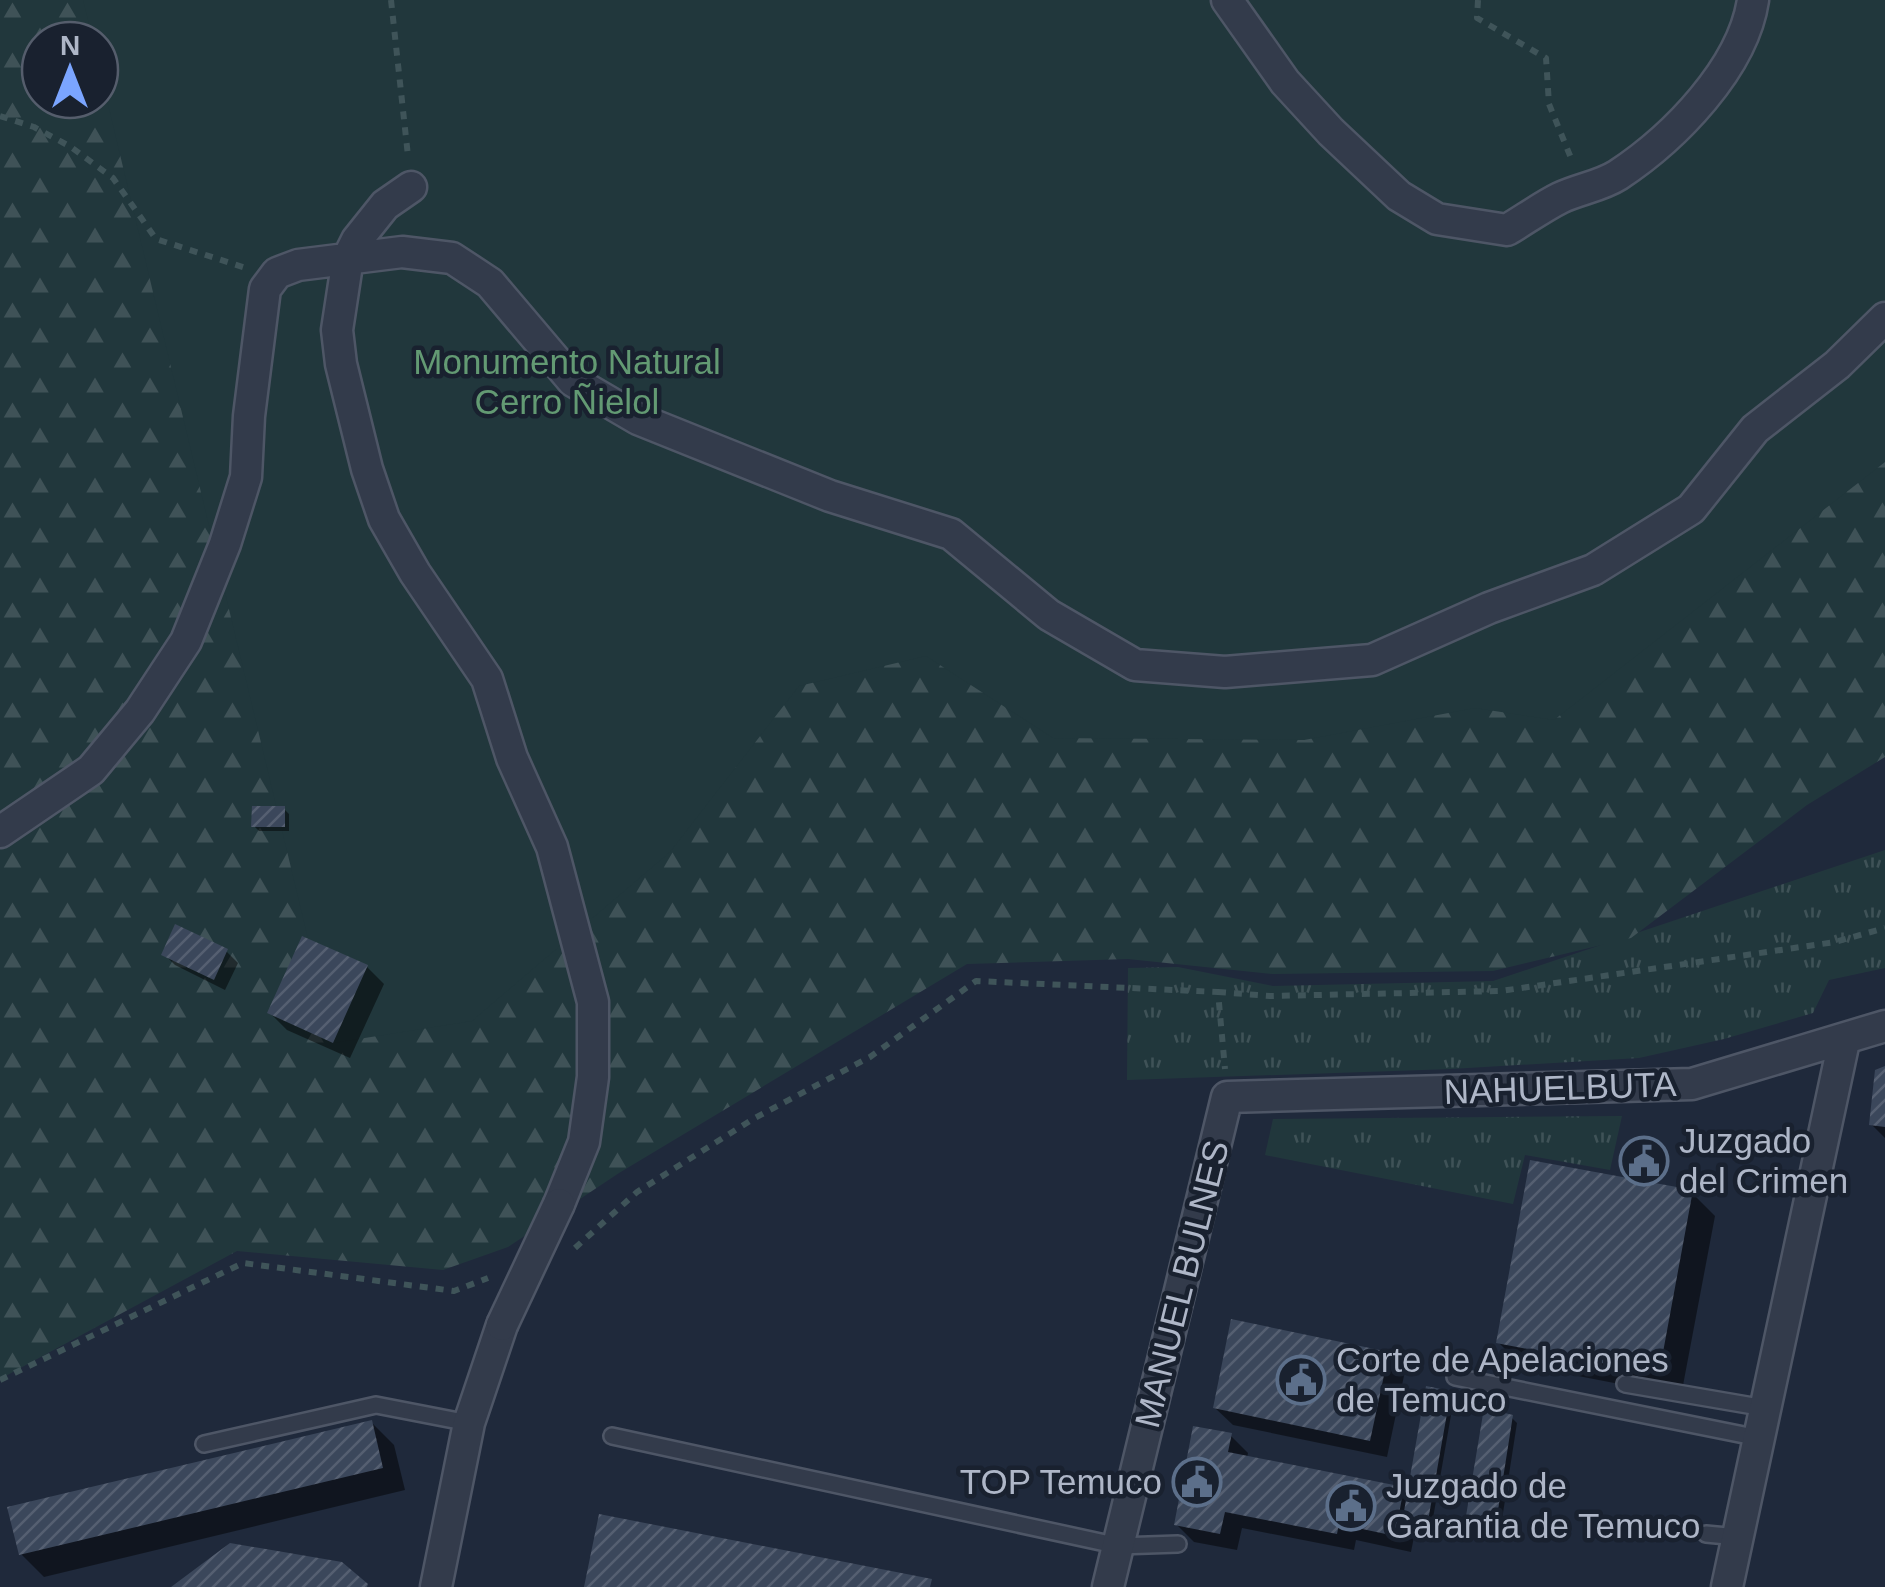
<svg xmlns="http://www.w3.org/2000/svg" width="1885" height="1587" viewBox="0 0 1885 1587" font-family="Helvetica,sans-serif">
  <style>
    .grass { fill: url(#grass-tufts) }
    .forest { fill: url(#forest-firs); fill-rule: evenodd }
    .park { fill: #21373c }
    .shadow { fill: #0007 }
    .building { fill: url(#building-hatch) }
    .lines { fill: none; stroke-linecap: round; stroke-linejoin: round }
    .lane-casing { stroke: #4e5666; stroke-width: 20 }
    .street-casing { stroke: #4e5666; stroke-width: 35 }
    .path { stroke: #3f5459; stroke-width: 6; stroke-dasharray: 8 8; stroke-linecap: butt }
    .lane { stroke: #333b4b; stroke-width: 15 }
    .street { stroke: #333b4b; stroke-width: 30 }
    .street-bridge-casing { stroke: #4e5666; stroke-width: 35; stroke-linecap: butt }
    .street-bridge { stroke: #333b4b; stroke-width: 30 }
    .labels { text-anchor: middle; stroke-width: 9; stroke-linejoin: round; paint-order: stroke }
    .park-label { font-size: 35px; fill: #639a73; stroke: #19212f }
    .street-label { font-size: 35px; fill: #aeb6c7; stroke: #19212f }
    .poi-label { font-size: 35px; fill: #aeb6c7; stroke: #19212f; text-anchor: start }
  </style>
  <defs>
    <pattern id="grass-tufts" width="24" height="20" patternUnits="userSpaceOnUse" patternTransform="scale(2.5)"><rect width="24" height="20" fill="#21373c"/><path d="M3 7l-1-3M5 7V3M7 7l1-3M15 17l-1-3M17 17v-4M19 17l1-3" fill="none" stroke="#3f5257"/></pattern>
    <pattern id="forest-firs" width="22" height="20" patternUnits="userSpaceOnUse" patternTransform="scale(2.5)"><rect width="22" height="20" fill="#21373c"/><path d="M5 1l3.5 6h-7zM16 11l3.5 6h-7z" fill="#3f5257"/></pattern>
    <pattern id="building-hatch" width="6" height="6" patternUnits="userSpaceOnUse" patternTransform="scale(2.5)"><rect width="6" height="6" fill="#3b475b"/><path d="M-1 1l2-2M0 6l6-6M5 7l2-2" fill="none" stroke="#555f71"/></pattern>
  </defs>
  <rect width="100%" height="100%" fill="#1f293b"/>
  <path class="grass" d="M1885 850V968L1829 980 1813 1013 1724 1039 1639 1058 1451 1069 1127 1080 1128 968 1178 967 1273 986 1493 981Z
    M1622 1116 1610 1170 1525 1155 1513 1204 1265 1155 1273 1119Z"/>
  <path class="forest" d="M0 0H1885V757L1807 805 1631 938 1493 971 1273 974 1128 959 967 964 619 1173 508 1247 443 1270 237 1251 0 1379ZM40 40H100V100H40Z"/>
  <path class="park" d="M83 0H1885V462L1554 720 1475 708 1304 740 1053 738 926 656 799 686 670 852 472 1021 333 1043 100 71V40H93Z"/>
  <path class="shadow" d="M284 809 289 814V831H259L254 826Z
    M177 927 227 952 238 963 225 990 175 965 164 954Z
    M367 967 384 984 350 1058 287 1030 270 1013Z
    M1885 1069V1138L1871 1124Z
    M1692 1193 1715 1216 1681 1396 1521 1365 1498 1342Z
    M1387 1354 1405 1371 1387 1457 1233 1425 1215 1408Z
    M1450 1393 1454 1398 1432 1524 1417 1522 1411 1552 1356 1540 1354 1550 1242 1528 1237 1550 1194 1542 1176 1524 1231 1436 1248 1453 1247 1458 1403 1489 1409 1495Z
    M1512 1418 1517 1423 1501 1526 1474 1520 1469 1515Z
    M371 1422 394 1445 405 1490 44 1577 21 1554Z"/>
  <path class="building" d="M252 806H285V827H251Z
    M175 924 228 949 214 980 161 955Z
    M302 936 368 965 333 1043 267 1013Z
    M1885 1066V1127L1869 1125 1875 1070Z
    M1530 1160 1693 1190 1659 1374 1496 1343Z
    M1231 1319 1389 1352 1370 1441 1213 1408Z
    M1426 1386 1451 1391 1428 1521 1403 1517Z
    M1484 1408 1513 1415 1496 1523 1466 1516Z
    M372 1420 383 1468 19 1555 7 1507Z
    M1193 1426 1232 1433 1228 1452 1404 1487 1395 1536 1339 1524 1337 1534 1225 1512 1220 1534 1174 1525Z
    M599 1514 932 1579 930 1587H584Z
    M230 1543 342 1562 368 1584 367 1587H171Z"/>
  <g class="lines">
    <g class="lane-casing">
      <path id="lane" d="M1455 1377 1759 1438
        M1625 1384 1765 1408
        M612 1436 1119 1546 1178 1544
        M204 1444 376 1405 469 1423
        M1706 1534 1738 1537"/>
    </g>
    <g class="street-casing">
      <path id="street" d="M1227 0 1285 82 1331 132 1399 196 1437 219 1507 230C1524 220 1542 207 1560 198 1579 189 1601 186 1618 175 1674 138 1743 68 1753 0
        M411 187 385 205 357 240 348 258 337 330 341 364 367 469 384 519 415 573 487 679 512 758 552 847 593 1002V1077L584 1142 559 1204
        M0 832 91 770 140 711 186 641 225 544 246 477 249 416 265 289 277 273 298 265 402 252 452 258 490 283 573 381 638 419 830 496 951 534 1049 615 1135 665 1225 672 1372 660 1489 608 1593 570 1691 509 1755 429 1837 365 1885 318
        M436 1587 469 1423 502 1325
        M1108 1587 1227 1097 1692 1084 1885 1026
        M1727 1587 1844 1041"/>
    </g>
    <path class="path" d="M391 0 408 156
      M1478 0 1477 18 1546 58 1549 104 1573 163
      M0 116 34 127 71 147 113 178 156 239 246 268
      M1218 992 1270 996 1501 991 1835 942 1885 928
      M575 1248 637 1192 753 1119 870 1057 976 981 1218 992 1225 1069
      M0 1380 243 1263 454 1291 488 1278"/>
    <use href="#lane" class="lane"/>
    <use href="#street" class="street"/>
    <g class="street-bridge-casing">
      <path id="street-bridge" d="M502 1325 559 1204"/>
    </g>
    <use href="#street-bridge" class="street-bridge"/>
  </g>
  <defs>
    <g id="civic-ring" transform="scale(2.5)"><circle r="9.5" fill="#19212f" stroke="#5c6f8a" stroke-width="1.5"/><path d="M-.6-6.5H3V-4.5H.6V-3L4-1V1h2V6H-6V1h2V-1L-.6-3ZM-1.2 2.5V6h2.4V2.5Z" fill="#5c6f8a"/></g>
  </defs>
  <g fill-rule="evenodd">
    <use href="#civic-ring" x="1644" y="1161"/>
    <use href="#civic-ring" x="1301" y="1380"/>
    <use href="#civic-ring" x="1197" y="1482"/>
    <use href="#civic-ring" x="1351" y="1506"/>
  </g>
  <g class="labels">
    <g class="park-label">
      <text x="567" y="374">Monumento Natural<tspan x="567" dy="40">Cerro Ñielol</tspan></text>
    </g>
    <g class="street-label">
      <text transform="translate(1560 1088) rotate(-2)" y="12">NAHUELBUTA</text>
      <text transform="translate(1182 1284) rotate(-76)" y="12">MANUEL BULNES</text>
    </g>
    <g class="poi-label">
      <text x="1679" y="1153">Juzgado<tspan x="1679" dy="40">del Crimen</tspan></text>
      <text x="1336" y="1372">Corte de Apelaciones<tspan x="1336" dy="40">de Temuco</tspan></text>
      <text x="1162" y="1494" text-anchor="end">TOP Temuco</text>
      <text x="1386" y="1498">Juzgado de<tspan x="1386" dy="40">Garantia de Temuco</tspan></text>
    </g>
  </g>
  <g transform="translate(70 70)"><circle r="48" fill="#19212f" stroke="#555d6c" stroke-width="2.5"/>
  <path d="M0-8L18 38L0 25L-18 38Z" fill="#7ba5ff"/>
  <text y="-15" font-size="28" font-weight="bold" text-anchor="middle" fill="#aeb6c7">N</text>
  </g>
</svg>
